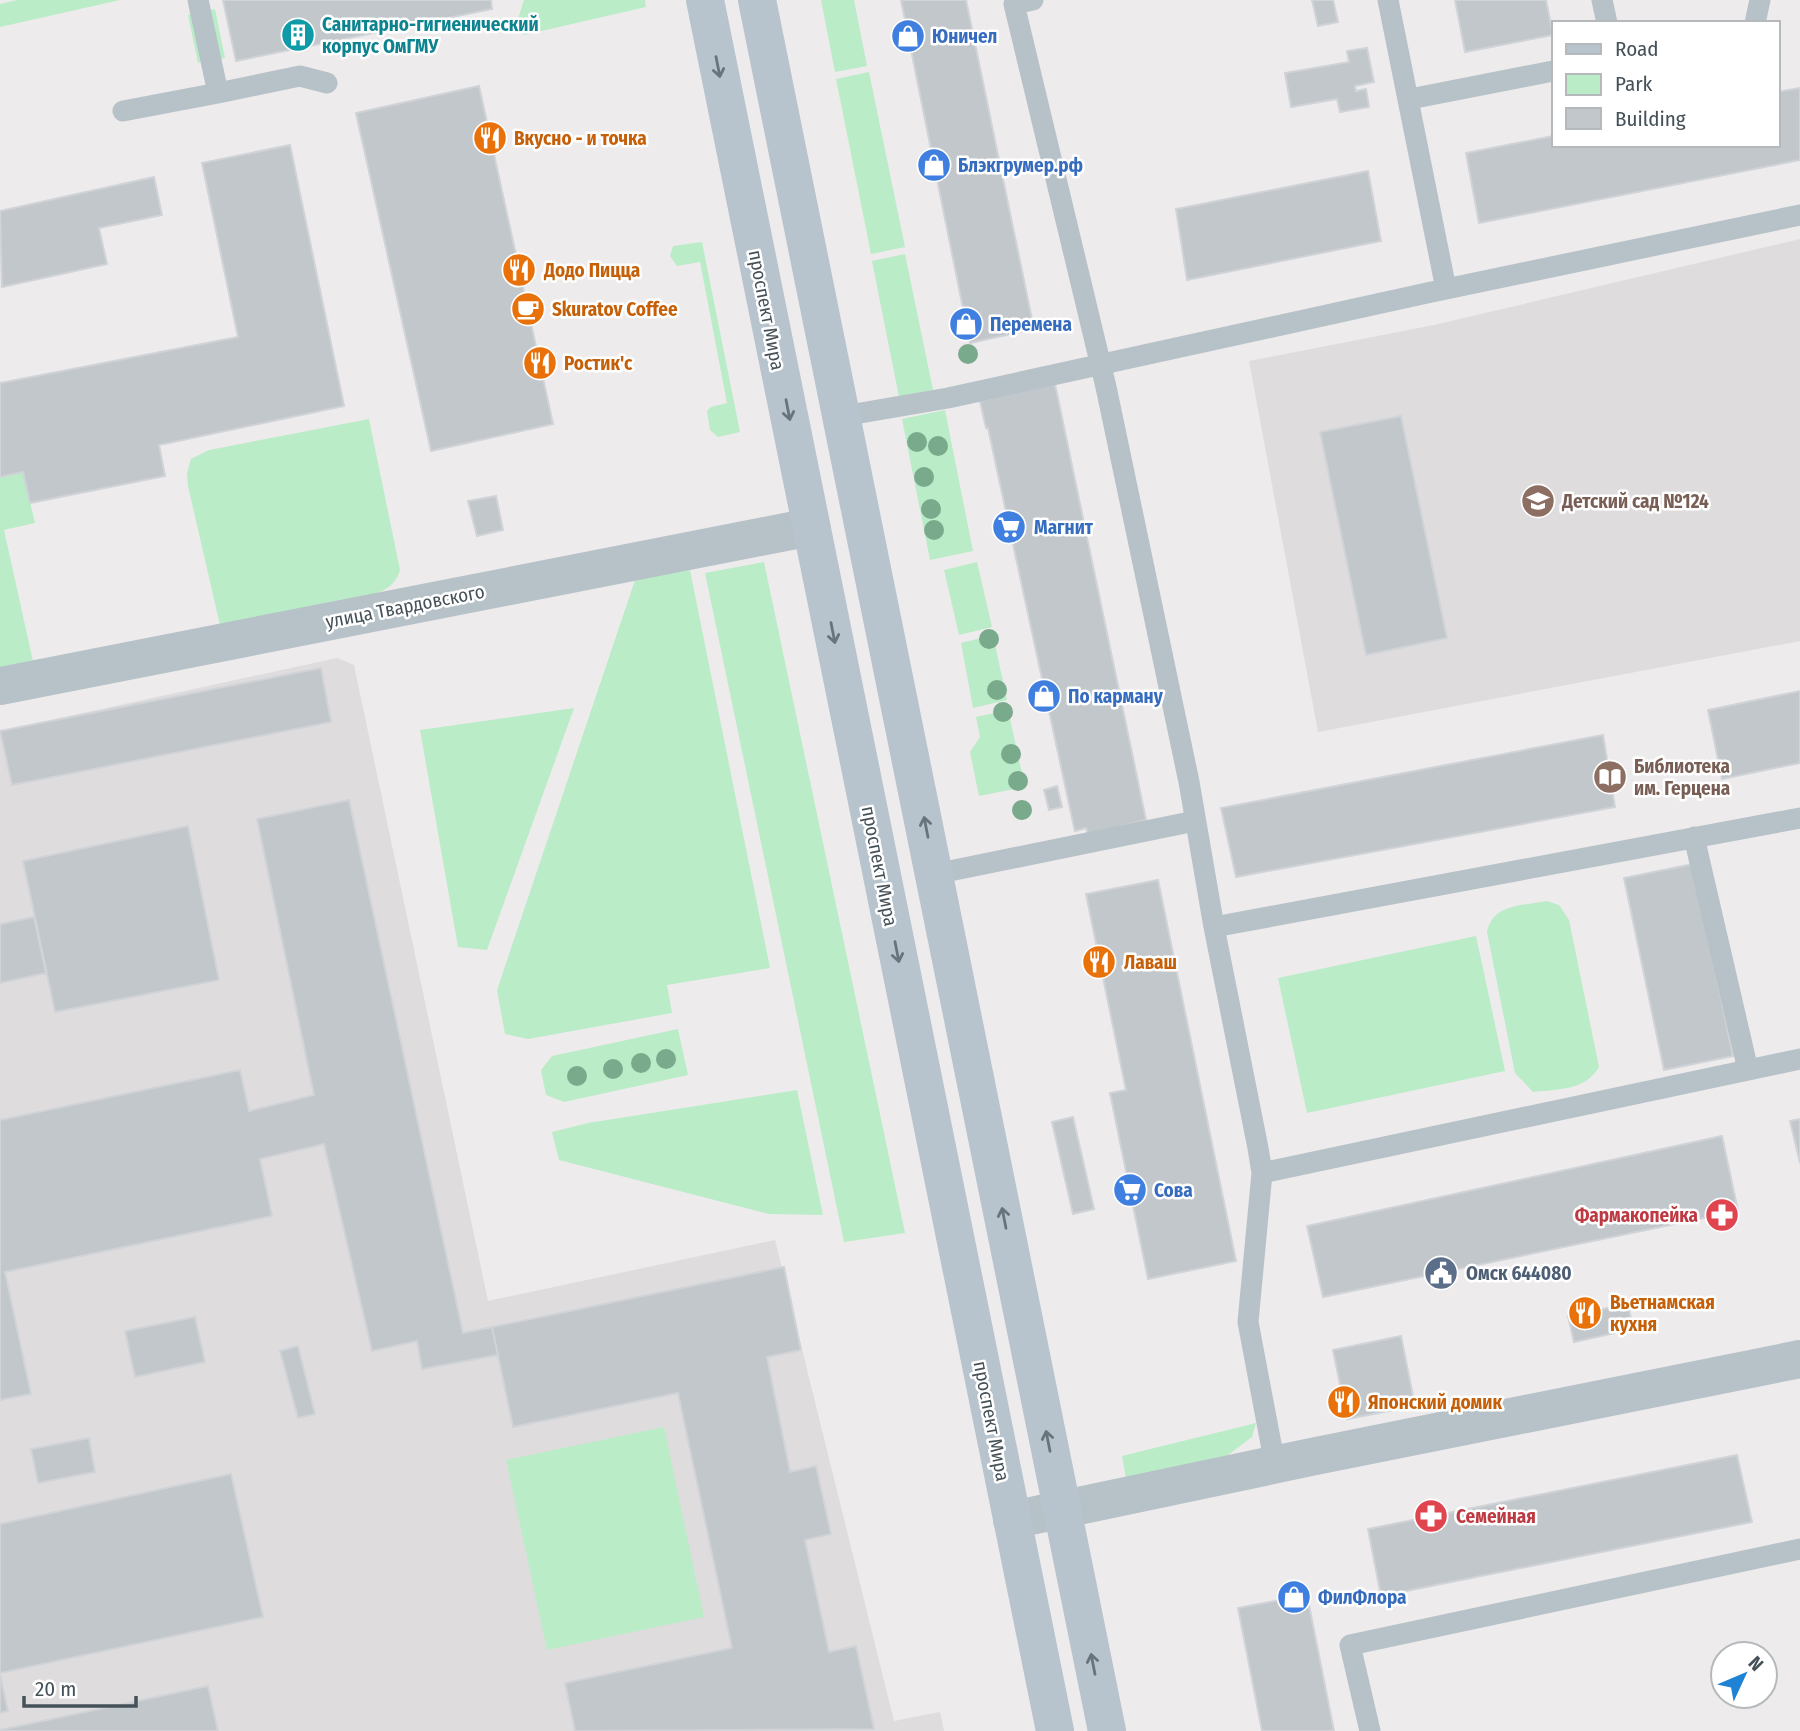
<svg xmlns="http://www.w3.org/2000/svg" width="1800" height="1731" viewBox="0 0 1800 1731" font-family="'Fira Sans Condensed',sans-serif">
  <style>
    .education { fill: #dfdcdd }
    .green { fill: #baecc8 }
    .building { fill: #c2c7cb; stroke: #d0d3d7; stroke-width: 2 }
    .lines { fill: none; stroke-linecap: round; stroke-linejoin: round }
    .service { stroke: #b7c2c8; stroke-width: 21 }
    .minor { stroke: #b7c2c8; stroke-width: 38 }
    .tertiary { stroke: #b7c2c8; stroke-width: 38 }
    .secondary { stroke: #b7c4cd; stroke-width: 38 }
    .tree { fill: #79aa8c }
    .oneway { stroke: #67747b }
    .labels { text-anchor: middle; stroke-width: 5; stroke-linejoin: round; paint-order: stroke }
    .culture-label { font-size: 19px; font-weight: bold; fill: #0d838f; stroke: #fff; text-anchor: start }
    .shop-label { font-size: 19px; font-weight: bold; fill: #366cbe; stroke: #fff; text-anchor: start }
    .food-label { font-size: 19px; font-weight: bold; fill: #c56008; stroke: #fff; text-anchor: start }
    .street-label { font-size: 19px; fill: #455158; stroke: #fff }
    .education-label { font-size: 19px; font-weight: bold; fill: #785e54; stroke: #fff; text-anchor: start }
    .health-label { font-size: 19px; font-weight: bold; fill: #be3a42; stroke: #fff; text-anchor: end }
    .service-label { font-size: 19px; font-weight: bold; fill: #4e5e75; stroke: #fff; text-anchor: start }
  </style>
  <rect width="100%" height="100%" fill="#eeebec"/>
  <path class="education" d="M1800 239V641L1318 732 1249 361 1434 325Z
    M337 658 354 665 488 1301 775 1240 894 1721 940 1712 944 1731H0V731Z"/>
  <path class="green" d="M17 0H120L0 27V4Z
    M524 0H645L646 7 524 35 516 25Z
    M821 0H854L867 66 835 72Z
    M215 9 225 58 198 63 188 15Z
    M869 72 905 247 871 254 836 79Z
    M702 242 740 432 718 437 710 430 707 411 711 407 727 403 700 262 677 266 670 256 673 246Z
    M905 254 933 390 899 397 872 261Z
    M945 410 973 551 930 560 902 419Z
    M369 419 400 570C396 583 389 588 376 594L220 625 188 486 187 473 191 459 209 450Z
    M23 472 35 523 4 530 34 666 0 672V477Z
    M764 562 905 1233 844 1242 705 573Z
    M977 562 992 627 959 635 944 570Z
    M690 570 770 968 667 985 672 1013 528 1039 505 1034 497 990 635 580Z
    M993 635 1007 700 973 708 961 643Z
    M574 708 487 950 458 947 420 730Z
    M1008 710 1025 787 979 796 970 752 980 737 976 717Z
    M1547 901 1559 905 1569 920 1599 1067C1585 1091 1558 1089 1533 1092L1515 1073 1487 932C1493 903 1522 906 1547 901Z
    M1476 936 1505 1071 1307 1113 1278 978Z
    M678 1029 688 1075 564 1102 546 1095 541 1070 552 1056Z
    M797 1090 823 1215 769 1214 559 1160 552 1132 588 1123Z
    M1256 1423 1252 1437 1228 1455 1126 1478 1122 1456Z
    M664 1427 704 1617 547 1650 506 1460Z"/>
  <path class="building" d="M223 0H491L492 9 236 61Z
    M901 0H966L1034 329 970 343Z
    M1312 0H1333L1338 22 1318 26Z
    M1455 0H1546L1553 35 1465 52Z
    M1367 48 1374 82 1355 86 1356 91 1366 89 1369 107 1340 112 1337 99 1291 107 1285 73 1349 62 1347 51Z
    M479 86 553 424 431 451 356 113Z
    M1800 88V160L1479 223 1466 153 1553 136V145H1777V92Z
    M290 145 344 406 159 445 165 476 30 503 23 472 0 477V383L238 337 202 163Z
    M1368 171 1381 241 1187 280 1176 209Z
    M154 177 162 215 99 228 107 264 2 287 0 211Z
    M1055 384 1146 820 1088 835 1086 828 1075 831 1074 827 988 428H986L980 401Z
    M1401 416 1447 638 1366 655 1320 432Z
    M496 496 503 530 477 536 468 501Z
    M321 668 331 722 12 785 0 731Z
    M1800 691V763L1722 779 1708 710Z
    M1603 735 1615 807 1236 877 1221 808Z
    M1057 786 1062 807 1049 810 1044 790Z
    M349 800 463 1333 492 1327 498 1355 422 1369 417 1341 372 1351 324 1144 260 1159 272 1216 5 1272 31 1394 0 1400V1120L240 1070 249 1111 314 1095 257 819Z
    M188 826 219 980 55 1012 23 861Z
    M1693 864 1733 1056 1664 1070 1624 878Z
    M1158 880 1236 1261 1148 1279 1110 1093 1126 1090 1086 894Z
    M34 917 46 973 0 983V924Z
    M1073 1117 1094 1209 1073 1214 1052 1122Z
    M1800 1119V1163L1790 1121Z
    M1722 1136 1738 1211 1323 1297 1307 1226Z
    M784 1267 801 1350 767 1357 790 1472 816 1466 831 1534 805 1540 829 1652 856 1646 874 1729 575 1731 565 1683 732 1648 678 1393 513 1427 492 1327Z
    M1628 1304 1633 1329 1574 1342 1568 1316Z
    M195 1317 205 1362 135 1377 125 1331Z
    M1401 1336 1415 1406 1347 1419 1333 1350Z
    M298 1346 315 1414 298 1418 280 1351Z
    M89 1438 95 1472 38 1483 31 1449Z
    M1737 1455 1752 1522 1381 1596 1368 1529Z
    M231 1474 263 1617 0 1673V1524Z
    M1307 1595 1334 1731H1262L1238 1608Z
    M0 1675 8 1711 0 1713Z
    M208 1686 218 1731H0V1730Z"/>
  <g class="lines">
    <path class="service" d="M198 0 218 93 300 76 327 83
      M1033 0 1014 4 1106 387 1189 782 1214 927 1258 1148 1262 1173 1248 1322 1275 1465
      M1388 0 1446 289
      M1602 0 1607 23
      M1755 23 1760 0
      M1410 99 1553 71
      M123 111 218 93
      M843 416 948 398 1427 293 1800 215
      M1694 837 1748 1070
      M935 874 1195 821
      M1214 927 1800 818
      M1262 1173 1800 1059
      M1370 1731 1350 1645 1800 1549"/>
    <path class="minor" d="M0 686 811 527"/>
    <path class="tertiary" d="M1012 1520 1311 1457 1800 1359"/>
    <path class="secondary" d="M705 0 1055 1731
      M757 0 1107 1731"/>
  </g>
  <g class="tree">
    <circle cx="968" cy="354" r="10"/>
    <circle cx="917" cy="442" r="10"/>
    <circle cx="938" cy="446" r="10"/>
    <circle cx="924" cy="477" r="10"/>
    <circle cx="931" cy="509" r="10"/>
    <circle cx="934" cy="530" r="10"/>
    <circle cx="989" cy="639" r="10"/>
    <circle cx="997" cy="690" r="10"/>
    <circle cx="1003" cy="712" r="10"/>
    <circle cx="1011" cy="754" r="10"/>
    <circle cx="1018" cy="781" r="10"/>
    <circle cx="1022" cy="810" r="10"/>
    <circle cx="666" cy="1059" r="10"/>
    <circle cx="641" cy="1063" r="10"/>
    <circle cx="613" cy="1069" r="10"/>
    <circle cx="577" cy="1076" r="10"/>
  </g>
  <defs><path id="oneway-shaft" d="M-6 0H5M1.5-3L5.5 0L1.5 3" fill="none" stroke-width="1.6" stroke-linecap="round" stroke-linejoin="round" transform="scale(1.75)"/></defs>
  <g class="oneway">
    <use href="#oneway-shaft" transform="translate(718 67) rotate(79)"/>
    <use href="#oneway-shaft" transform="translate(788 410) rotate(79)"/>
    <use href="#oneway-shaft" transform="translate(833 633) rotate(79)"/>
    <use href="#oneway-shaft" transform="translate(926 827) rotate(-101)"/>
    <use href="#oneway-shaft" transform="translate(897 952) rotate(79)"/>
    <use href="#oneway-shaft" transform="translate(1004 1218) rotate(-101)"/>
    <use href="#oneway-shaft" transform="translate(1048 1441) rotate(-101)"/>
    <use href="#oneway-shaft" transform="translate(1093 1664) rotate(-101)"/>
  </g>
  <defs>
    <g id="building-disc" transform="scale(1.75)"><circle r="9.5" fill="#0f9aa8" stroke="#fff"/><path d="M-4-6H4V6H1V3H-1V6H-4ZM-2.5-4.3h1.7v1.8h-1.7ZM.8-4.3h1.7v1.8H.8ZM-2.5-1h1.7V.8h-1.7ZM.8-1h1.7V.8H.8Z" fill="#fff"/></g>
    <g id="shop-disc" transform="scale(1.75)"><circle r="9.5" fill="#3f7fe0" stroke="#fff"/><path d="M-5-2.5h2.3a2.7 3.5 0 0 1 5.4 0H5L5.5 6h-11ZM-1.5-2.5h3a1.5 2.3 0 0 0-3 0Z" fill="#fff"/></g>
    <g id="restaurant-disc" transform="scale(1.75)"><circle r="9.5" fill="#e8710a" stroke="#fff"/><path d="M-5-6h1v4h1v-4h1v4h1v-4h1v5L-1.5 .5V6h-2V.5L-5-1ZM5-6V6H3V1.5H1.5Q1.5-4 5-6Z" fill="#fff"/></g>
    <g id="cafe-disc" transform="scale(1.75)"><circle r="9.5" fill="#e8710a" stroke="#fff"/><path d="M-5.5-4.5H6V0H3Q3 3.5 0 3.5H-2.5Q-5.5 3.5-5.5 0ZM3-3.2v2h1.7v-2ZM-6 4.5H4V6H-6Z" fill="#fff"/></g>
    <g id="school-disc" transform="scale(1.75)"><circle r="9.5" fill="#8d6e63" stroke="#fff"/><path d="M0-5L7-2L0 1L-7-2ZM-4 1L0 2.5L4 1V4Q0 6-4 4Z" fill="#fff"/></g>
    <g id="supermarket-disc" transform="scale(1.75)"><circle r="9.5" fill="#3f7fe0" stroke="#fff"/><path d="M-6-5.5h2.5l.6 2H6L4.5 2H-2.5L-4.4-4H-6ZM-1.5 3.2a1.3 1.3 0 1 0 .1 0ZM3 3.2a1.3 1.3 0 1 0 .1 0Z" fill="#fff"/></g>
    <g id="library-disc" transform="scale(1.75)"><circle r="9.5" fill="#8d6e63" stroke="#fff"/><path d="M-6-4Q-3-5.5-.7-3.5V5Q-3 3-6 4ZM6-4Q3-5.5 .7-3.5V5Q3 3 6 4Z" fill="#fff"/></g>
    <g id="pharmacy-disc" transform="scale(1.75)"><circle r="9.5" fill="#e0444e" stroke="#fff"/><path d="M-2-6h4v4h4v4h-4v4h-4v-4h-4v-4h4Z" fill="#fff"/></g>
    <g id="civic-disc" transform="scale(1.75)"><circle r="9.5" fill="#5c6f8a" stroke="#fff"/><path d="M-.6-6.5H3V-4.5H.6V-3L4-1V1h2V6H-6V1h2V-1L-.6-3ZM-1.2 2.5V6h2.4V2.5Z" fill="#fff"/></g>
  </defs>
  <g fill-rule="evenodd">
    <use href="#building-disc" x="298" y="35"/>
    <use href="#shop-disc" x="908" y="36"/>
    <use href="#restaurant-disc" x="490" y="138"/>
    <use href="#shop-disc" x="934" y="165"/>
    <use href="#restaurant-disc" x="519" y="270"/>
    <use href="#cafe-disc" x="528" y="309"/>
    <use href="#shop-disc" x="966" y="324"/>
    <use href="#restaurant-disc" x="540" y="363"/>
    <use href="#school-disc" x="1538" y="501"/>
    <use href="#supermarket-disc" x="1009" y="527"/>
    <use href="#shop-disc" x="1044" y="696"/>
    <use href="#library-disc" x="1610" y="777"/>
    <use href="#restaurant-disc" x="1099" y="962"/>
    <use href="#supermarket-disc" x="1130" y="1190"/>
    <use href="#pharmacy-disc" x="1722" y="1215"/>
    <use href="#civic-disc" x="1441" y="1273"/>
    <use href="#restaurant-disc" x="1585" y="1313"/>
    <use href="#restaurant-disc" x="1344" y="1402"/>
    <use href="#pharmacy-disc" x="1431" y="1516"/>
    <use href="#shop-disc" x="1294" y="1597"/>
  </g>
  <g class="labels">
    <g class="culture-label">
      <text x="322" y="31">Санитарно-гигиенический<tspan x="322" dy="22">корпус ОмГМУ</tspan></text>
    </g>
    <g class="shop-label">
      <text x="932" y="43">Юничел</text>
      <text x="958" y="172">Блэкгрумер.рф</text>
      <text x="990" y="331">Перемена</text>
      <text x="1034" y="534">Магнит</text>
      <text x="1068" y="703">По карману</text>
      <text x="1154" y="1197">Сова</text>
      <text x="1318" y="1604">ФилФлора</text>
    </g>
    <g class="food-label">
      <text x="514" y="145">Вкусно - и точка</text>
      <text x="544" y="277">Додо Пицца</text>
      <text x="552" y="316">Skuratov Coffee</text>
      <text x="564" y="370">Ростик'с</text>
      <text x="1124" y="969">Лаваш</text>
      <text x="1610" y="1309">Вьетнамская<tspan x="1610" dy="22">кухня</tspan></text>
      <text x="1368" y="1409">Японский домик</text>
    </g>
    <g class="street-label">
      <text transform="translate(767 310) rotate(79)" y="7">проспект Мира</text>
      <text transform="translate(405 606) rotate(-11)" y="7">улица Твардовского</text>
      <text transform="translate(880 866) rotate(79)" y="7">проспект Мира</text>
      <text transform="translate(992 1421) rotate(79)" y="7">проспект Мира</text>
    </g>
    <g class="education-label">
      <text x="1562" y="508">Детский сад №124</text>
      <text x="1634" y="773">Библиотека<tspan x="1634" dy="22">им. Герцена</tspan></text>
    </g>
    <g class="health-label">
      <text x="1698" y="1222">Фармакопейка</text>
      <text x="1456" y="1523" text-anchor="start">Семейная</text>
    </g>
    <g class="service-label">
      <text x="1466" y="1280">Омск 644080</text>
    </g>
  </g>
  <rect x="1552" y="21" width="228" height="126" fill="#ffffff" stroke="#b5b9bc" stroke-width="2"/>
  <rect x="1566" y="44" width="35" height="10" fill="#b7c4cd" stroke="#b5b9bc" stroke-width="2"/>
  <text x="1615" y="56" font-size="21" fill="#455158">Road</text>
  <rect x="1566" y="74" width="35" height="21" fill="#baecc8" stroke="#b5b9bc" stroke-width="2"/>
  <text x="1615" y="91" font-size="21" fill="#455158">Park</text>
  <rect x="1566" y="108" width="35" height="21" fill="#c2c7cb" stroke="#b5b9bc" stroke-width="2"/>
  <text x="1615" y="126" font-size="21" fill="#455158">Building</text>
  <g transform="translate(1744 1675) rotate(46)"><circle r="33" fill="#ffffff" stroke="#b5b9bc" stroke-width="2"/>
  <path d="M0-5L12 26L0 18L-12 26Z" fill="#1f82d4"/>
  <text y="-10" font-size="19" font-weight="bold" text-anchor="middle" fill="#455158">N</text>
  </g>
  <path d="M24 1696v10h112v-10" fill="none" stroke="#455158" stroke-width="3.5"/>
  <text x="35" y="1696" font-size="21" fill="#455158" stroke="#ffffff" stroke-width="5" paint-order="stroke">20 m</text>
</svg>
